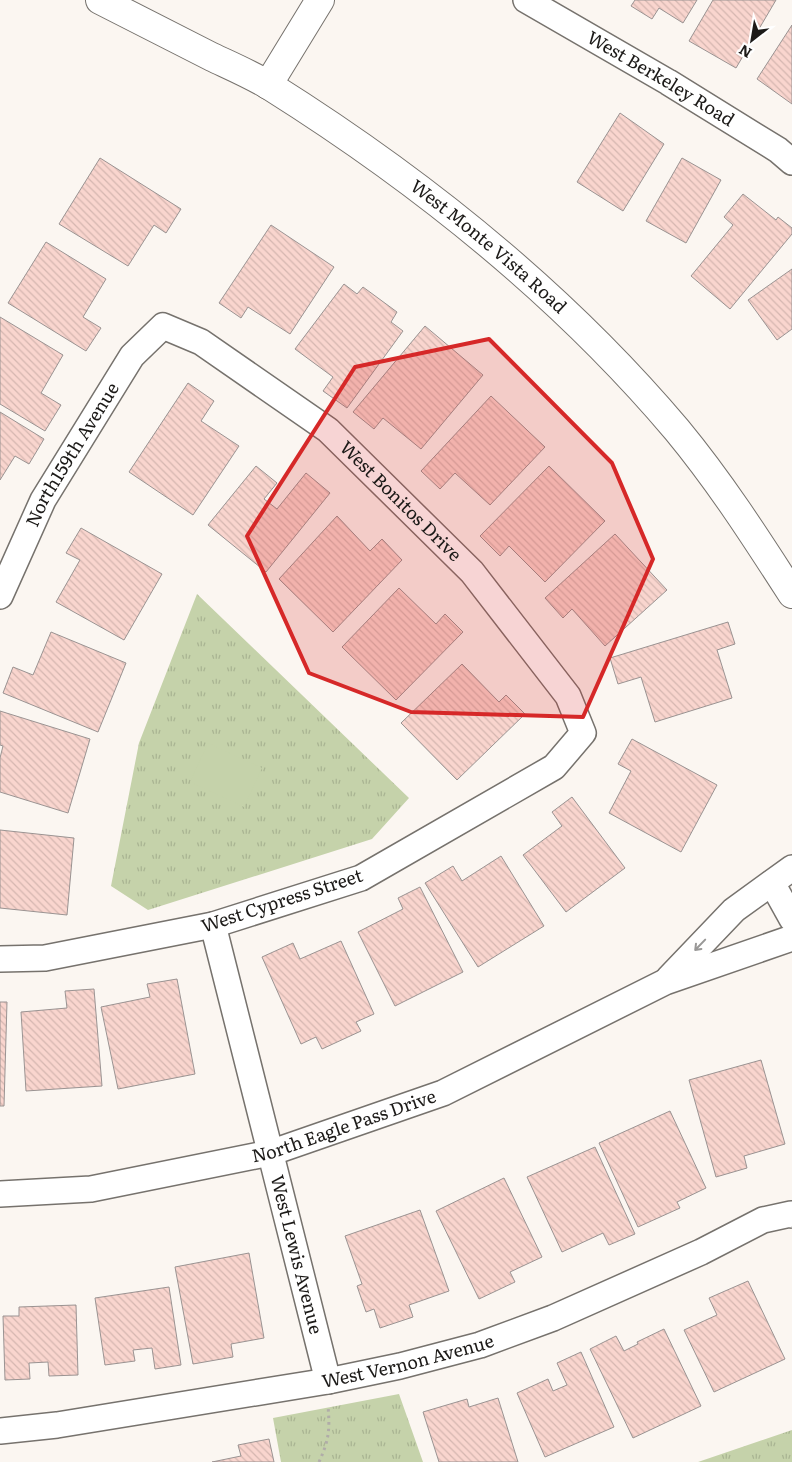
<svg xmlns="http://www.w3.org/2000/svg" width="792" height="1462" viewBox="0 0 792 1462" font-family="Literata,serif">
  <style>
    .grass { fill: url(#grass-tufts) }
    .pitch { fill: #c5d2aa }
    .building { fill: url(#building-back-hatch); stroke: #9a9392 }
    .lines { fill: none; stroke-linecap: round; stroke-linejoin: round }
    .minor-casing { stroke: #76726d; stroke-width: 28 }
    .tertiary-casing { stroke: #76726d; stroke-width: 30 }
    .path { stroke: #b0aca8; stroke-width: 3; stroke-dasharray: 2.5 4; stroke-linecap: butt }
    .minor { stroke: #fff; stroke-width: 25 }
    .tertiary { stroke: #fff; stroke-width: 28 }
    .oneway { stroke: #999897 }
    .marked { fill: #d62828; fill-opacity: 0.2; stroke: #d62828; stroke-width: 4; stroke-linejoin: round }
    .labels { text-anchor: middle; stroke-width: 4.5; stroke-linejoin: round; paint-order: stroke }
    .street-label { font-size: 18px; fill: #1c1a18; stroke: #fff }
  </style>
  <defs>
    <pattern id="grass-tufts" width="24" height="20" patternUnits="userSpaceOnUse" patternTransform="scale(1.25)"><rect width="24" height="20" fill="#c5d2aa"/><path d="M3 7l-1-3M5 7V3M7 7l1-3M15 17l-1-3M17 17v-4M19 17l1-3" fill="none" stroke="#a9b492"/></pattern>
    <pattern id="building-back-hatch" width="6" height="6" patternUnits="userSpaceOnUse" patternTransform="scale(1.25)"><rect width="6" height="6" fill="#f9d5ce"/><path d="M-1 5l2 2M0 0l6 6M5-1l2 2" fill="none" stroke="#d5b6b0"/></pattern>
  </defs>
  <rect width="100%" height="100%" fill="#fbf6f1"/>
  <path class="grass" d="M197 594 409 798 372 839 148 910 111 886 139 743Z
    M399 1394 423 1462H281L273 1418Z
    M792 1430V1462H698Z"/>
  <path class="pitch" d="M208 743 262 768 244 807 190 782Z"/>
  <path class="building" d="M635 0H697L683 23 659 8 652 19 631 6Z
    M713 0H776L736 68 689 41Z
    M792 25V104L757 79Z
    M620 113 664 144 623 211 577 182Z
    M100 158 181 209 166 233 154 225 128 266 59 224Z
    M682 158 721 180 686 243 646 221Z
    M743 194 776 220 778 217 792 228V234L730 309 691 276 733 225 724 217Z
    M271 225 334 267 290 334 248 307 241 318 219 303Z
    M46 242 106 279 83 317 101 328 86 351 8 303Z
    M792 269V329L777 340 748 300Z
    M344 284 357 294 363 287 397 312 391 322 403 331 347 408 323 391 333 377 295 349Z
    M0 317 63 355 41 393 61 405 45 431 0 404Z
    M425 326 483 375 421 449 383 418 374 429 353 412Z
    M188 383 214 401 201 421 239 446 193 515 129 472Z
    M491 396 545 447 490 505 455 473 440 489 421 471Z
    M0 412 44 439 29 464 15 456 0 480Z
    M256 466 277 483 264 499 277 509 306 473 330 493 266 572 208 525Z
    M549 466 605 521 545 582 509 546 500 556 480 536Z
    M337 516 370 551 382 539 402 560 333 632 279 579Z
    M81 528 162 574 124 640 56 602 80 560 66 553Z
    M615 534 667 590 605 646 572 609 563 618 545 598Z
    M399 588 436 624 445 614 463 632 396 700 342 647Z
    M728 622 735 644 717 650 732 698 655 722 641 677 618 684 610 658Z
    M51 632 126 663 98 732 3 693 13 667 33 675Z
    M462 664 499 702 506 695 525 714 457 780 401 723Z
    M0 711 90 739 68 813 0 792V758L3 746 0 745Z
    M632 739 717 785 681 852 609 813 631 771 618 764Z
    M572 797 625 868 566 912 523 855 562 826 552 812Z
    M0 830 74 838 67 915 0 908Z
    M501 856 544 926 478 967 425 883 453 866 462 881Z
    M420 887 463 972 395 1006 358 932 403 909 398 898Z
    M341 941 374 1014 356 1022 361 1031 322 1049 316 1037 301 1044 262 957 293 943 300 959Z
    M177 979 195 1074 118 1089 101 1007 150 997 147 984Z
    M94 989 102 1086 26 1091 21 1012 67 1008 65 991Z
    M0 1002H7L4 1106H0Z
    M761 1060 785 1144 744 1156 747 1168 716 1177 689 1080Z
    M670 1111 706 1188 677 1202 680 1208 638 1227 599 1143Z
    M595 1147 635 1234 609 1245 603 1233 562 1252 527 1177Z
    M504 1178 542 1257 510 1272 515 1282 479 1299 436 1211Z
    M420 1210 449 1291 409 1305 413 1317 380 1328 374 1309 366 1312 357 1286 362 1284 345 1236Z
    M249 1253 264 1338 231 1344 233 1357 193 1364 175 1267Z
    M748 1281 785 1359 714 1392 684 1330 717 1315 709 1298Z
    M169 1287 181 1365 155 1369 152 1348 133 1350 135 1361 105 1365 95 1298Z
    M76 1305 78 1375 49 1376 48 1362 29 1363 30 1379 5 1380 3 1316H19V1307Z
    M664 1329 701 1406 633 1438 590 1349 616 1336 624 1351 638 1344 637 1342Z
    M581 1352 614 1427 545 1457 517 1393 548 1379 553 1391 567 1385 557 1363Z
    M498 1398 518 1462H439L423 1412 467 1399 469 1407Z
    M269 1439 274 1462H212L241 1456 238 1445Z"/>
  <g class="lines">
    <g class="minor-casing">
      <g id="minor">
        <path id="s1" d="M526 0 668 82 778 150 792 162"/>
        <path id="s2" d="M0 596 43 500 132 356 163 326 201 342 328 430 472 572 568 696 583 733 554 767 361 878 213 925 45 958 0 959"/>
        <path d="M772 883 792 919"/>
        <path id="s3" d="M213 925 328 1381"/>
        <path d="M669 978 734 910 792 868"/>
        <path id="s4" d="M0 1194 91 1189 270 1153 443 1093 665 982 792 938"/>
        <path id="s5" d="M0 1431 57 1425 328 1381 400 1366 480 1345 553 1318 701 1252 763 1220 791 1214 792 1215"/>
      </g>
    </g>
    <g class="tertiary-casing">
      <g id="tertiary">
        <path id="s6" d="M100 0C137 19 174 38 212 57 231 66 252 75 270 86 421 181 562 294 677 430 720 482 756 538 792 594"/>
        <path d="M268 85 320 0"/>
      </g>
    </g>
    <path class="path" d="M319 1462C329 1440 330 1430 328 1406"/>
    <use href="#minor" class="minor"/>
    <use href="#tertiary" class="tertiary"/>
  </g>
  <defs><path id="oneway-shaft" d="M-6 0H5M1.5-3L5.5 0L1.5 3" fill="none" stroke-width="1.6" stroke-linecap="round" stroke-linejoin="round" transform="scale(1.25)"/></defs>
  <use class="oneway" href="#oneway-shaft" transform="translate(700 945) rotate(134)"/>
  <path class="marked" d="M489 339 612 463 653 559 583 717 411 712 309 673 247 536 355 367Z"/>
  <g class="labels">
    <g class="street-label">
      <text dy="6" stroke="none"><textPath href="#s1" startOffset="156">West Berkeley Road</textPath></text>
      <text dy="6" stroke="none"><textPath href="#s6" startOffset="462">West Monte Vista Road</textPath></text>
      <text dy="6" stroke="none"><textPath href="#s2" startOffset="159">North159th Avenue</textPath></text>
      <text dy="6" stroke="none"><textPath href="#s2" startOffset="615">West Bonitos Drive</textPath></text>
      <text transform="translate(282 901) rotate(-18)" y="6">West Cypress Street</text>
      <text dy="6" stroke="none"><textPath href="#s4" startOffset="352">North Eagle Pass Drive</textPath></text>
      <text dy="6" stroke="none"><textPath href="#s3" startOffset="340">West Lewis Avenue</textPath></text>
      <text dy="6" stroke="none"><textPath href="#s5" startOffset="414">West Vernon Avenue</textPath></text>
    </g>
  </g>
  <g transform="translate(752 40) rotate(211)" stroke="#ffffff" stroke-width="4" paint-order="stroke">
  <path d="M0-4L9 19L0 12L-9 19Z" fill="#1c1a18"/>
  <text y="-8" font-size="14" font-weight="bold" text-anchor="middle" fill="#1c1a18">N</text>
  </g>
</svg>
